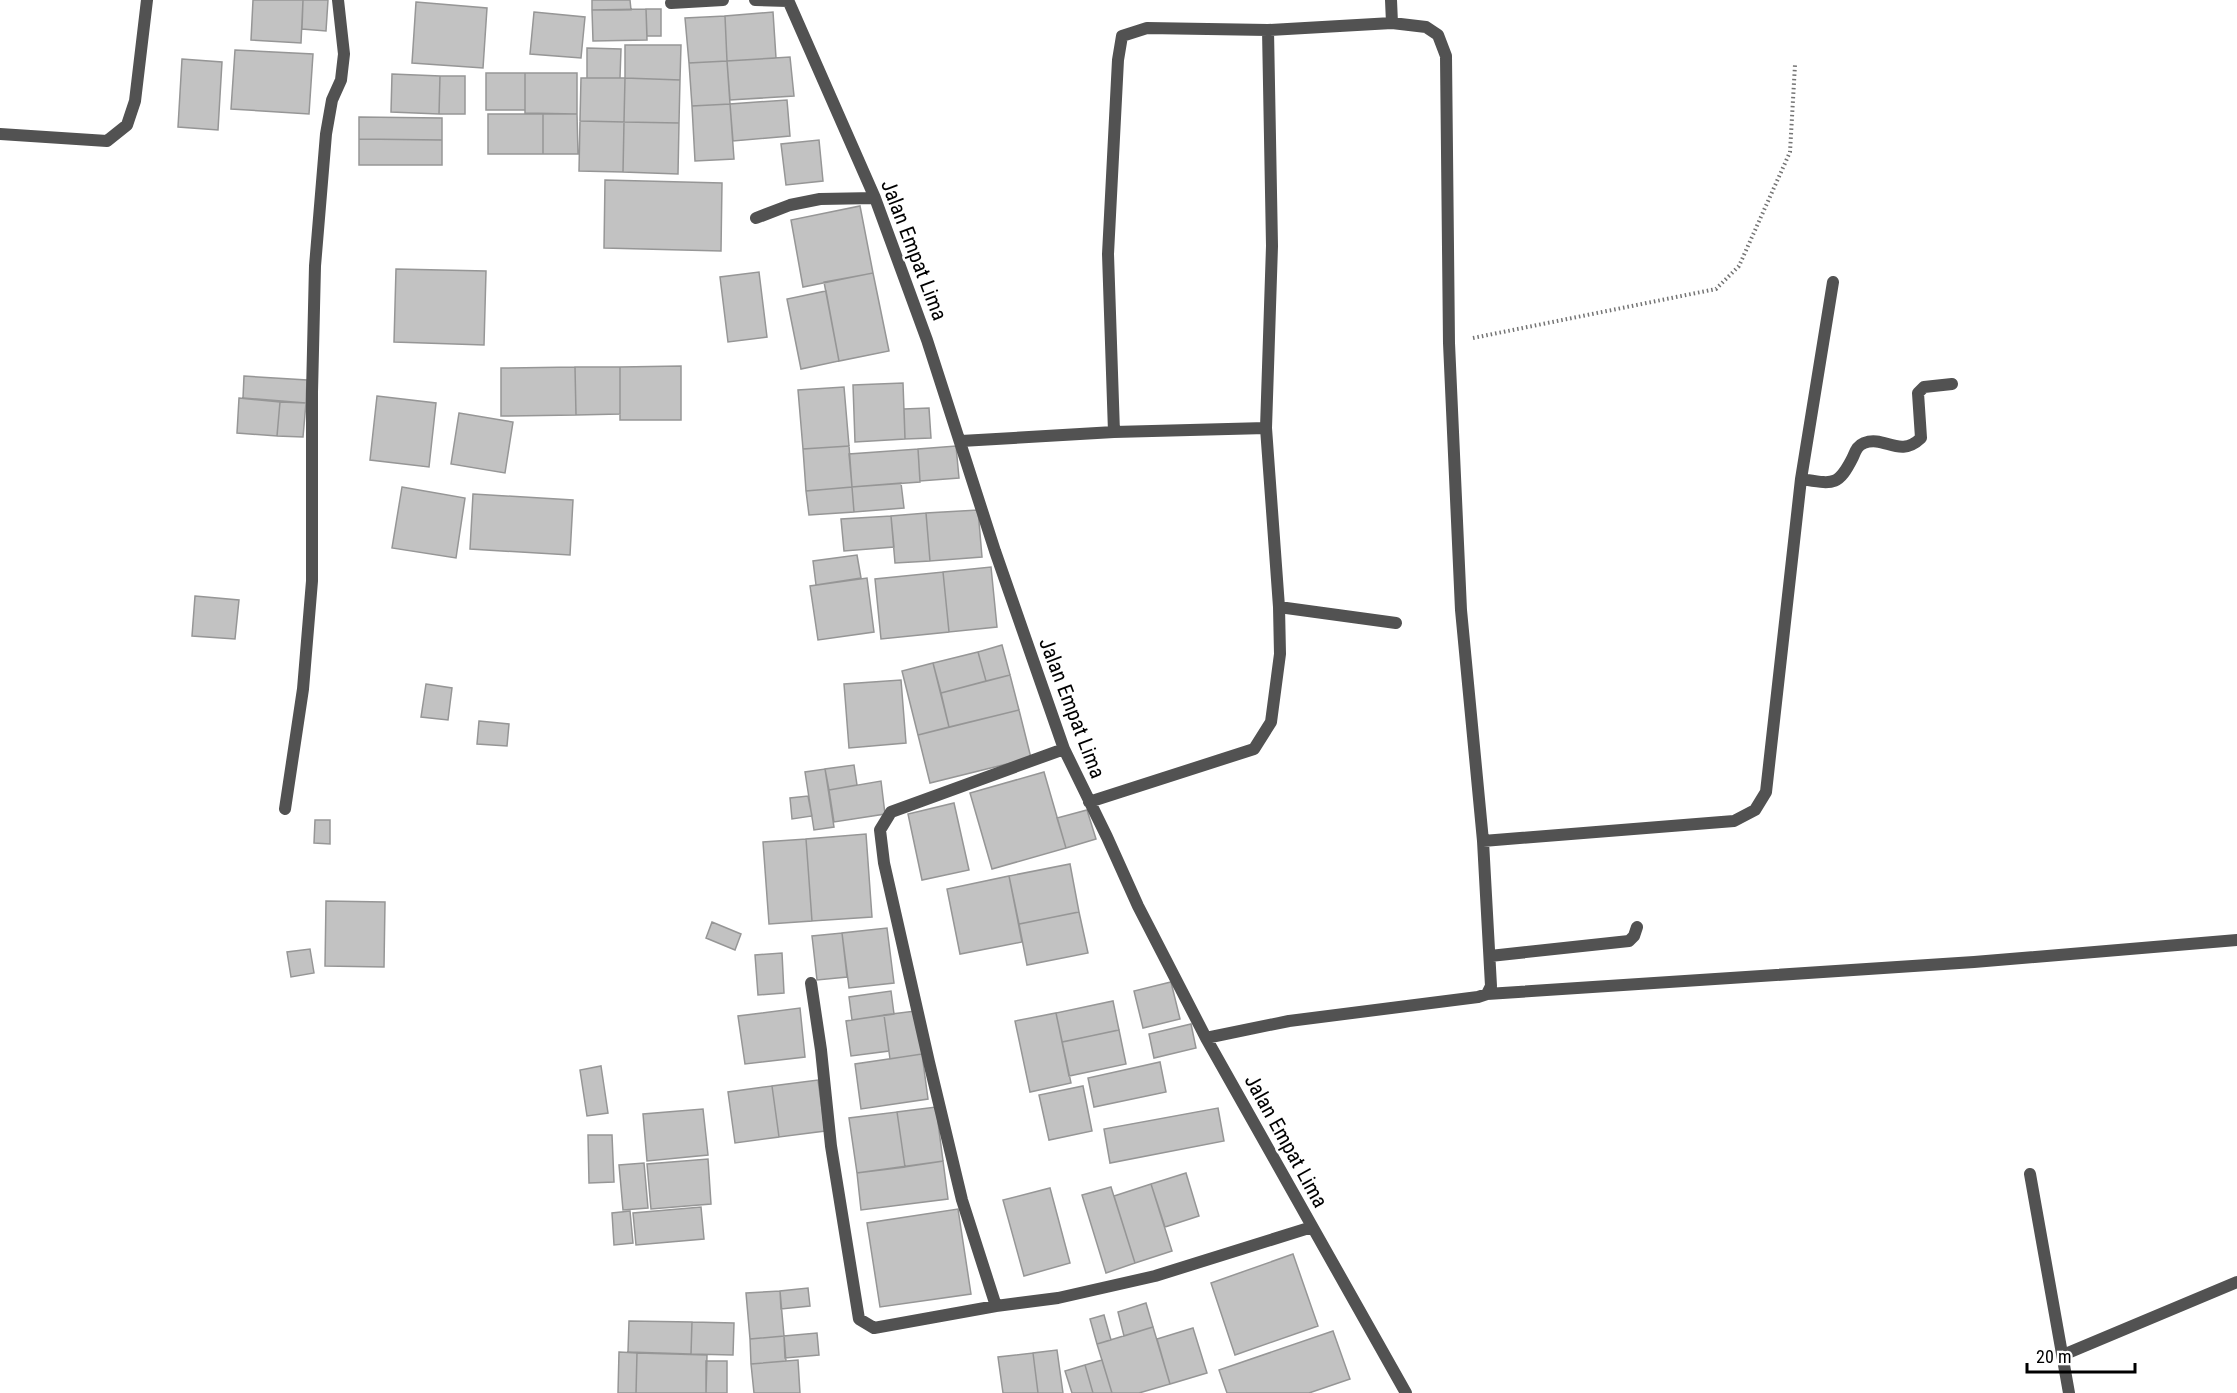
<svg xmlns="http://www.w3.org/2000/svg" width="2237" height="1393" viewBox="0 0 2237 1393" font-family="'Roboto Condensed',sans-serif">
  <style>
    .building { fill: #c2c2c2; stroke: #969696; stroke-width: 1.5 }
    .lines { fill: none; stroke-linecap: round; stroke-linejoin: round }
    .path { stroke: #747474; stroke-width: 4; stroke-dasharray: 1.5 3; stroke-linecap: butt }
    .street { stroke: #525252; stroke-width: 12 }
    .labels { text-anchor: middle; stroke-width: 5; stroke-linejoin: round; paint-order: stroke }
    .street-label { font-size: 21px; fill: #000; stroke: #fff }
  </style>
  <rect width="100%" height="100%" fill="#fff"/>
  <path class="building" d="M253 0H303L301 43 251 40Z
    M303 0H328L326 31 302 29Z
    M592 0H630L631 10H592Z
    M416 2 487 8 483 68 412 63Z
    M646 9H661V36H647Z
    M646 9 647 40 593 41 592 10Z
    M534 12 585 17 581 58 530 54Z
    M773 12 776 58 727 61 725 16Z
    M725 16 727 61 689 63 685 18Z
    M625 45H681L680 80 625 78Z
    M587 48 621 49 620 78H587Z
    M235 50 313 54 309 114 231 109Z
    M790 57 794 96 730 100 727 61Z
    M182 59 222 62 218 130 178 127Z
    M727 61 730 104 692 106 689 63Z
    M486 73H525V110H486Z
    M525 73H577V114L525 113Z
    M392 74 440 76 439 114 391 112Z
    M440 76H465V114H439Z
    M581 78H625L624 122 580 121Z
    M625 78 680 80 679 123 624 122Z
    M787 100 790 136 733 141 730 104Z
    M730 104 734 159 695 161 692 106Z
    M488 114H543V154H488Z
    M543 114H577L578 154H543Z
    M359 117 442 118V140L359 139Z
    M580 121 624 122 623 172 579 171Z
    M624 122 679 123 678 174 623 172Z
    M359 139 442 140V165H359Z
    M819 140 823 181 786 185 781 144Z
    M605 180 722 183 721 251 604 248Z
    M860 206 873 273 803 287 791 220Z
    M396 269 486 271 484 345 394 342Z
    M759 272 767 337 728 342 720 277Z
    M873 273 889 351 839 361 824 282Z
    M826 291 839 361 801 369 787 299Z
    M681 366V420H620V367Z
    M575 367 576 415 501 416V368Z
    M575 367H620V414L576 415Z
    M244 376 307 380 306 403 243 398Z
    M903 383 905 439 855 442 853 385Z
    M844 387 849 446 803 449 798 390Z
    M377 396 436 403 429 467 370 460Z
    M239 398 280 402 277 436 237 433Z
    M280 402 306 403 303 437 277 436Z
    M929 408 931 438 905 439 904 409Z
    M459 413 513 422 505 473 451 464Z
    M849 446 852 487 806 491 803 449Z
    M956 446 959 478 920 481 918 449Z
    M918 449 920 482 852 487 849 454Z
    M901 483 904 508 854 512 852 487Z
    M402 487 465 498 456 558 392 548Z
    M852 487 854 512 809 515 806 491Z
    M473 494 573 500 570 555 470 549Z
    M978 510 982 557 930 561 926 513Z
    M926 513 930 561 895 563 891 516Z
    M891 516 894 547 844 551 841 519Z
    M857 555 861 578 816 585 813 561Z
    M991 567 997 627 949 632 943 572Z
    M943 572 949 632 881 639 875 579Z
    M867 578 874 632 818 640 810 586Z
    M195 596 239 600 235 639 192 636Z
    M1002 645 1010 675 986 681 978 652Z
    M978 652 986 681 941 693 933 663Z
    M933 663 949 727 918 735 902 671Z
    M1010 675 1019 710 949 727 941 693Z
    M901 680 906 743 849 748 844 684Z
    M426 684 452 688 448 720 421 717Z
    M1019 710 1031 758 930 783 918 735Z
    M479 721 509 724 507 746 477 744Z
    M854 765 857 785 829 790 825 769Z
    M825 769 834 827 814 830 805 772Z
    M1044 772 1066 848 992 869 970 793Z
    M881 781 885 814 834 822 829 790Z
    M808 796 812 816 792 819 790 798Z
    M954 803 969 870 922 880 908 814Z
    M1087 810 1096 839 1066 848 1057 818Z
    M315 820H330V844L314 843Z
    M866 834 872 917 812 921 806 839Z
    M806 839 812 921 769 924 763 842Z
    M1070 864 1079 912 1019 924 1009 876Z
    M1009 876 1022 942 960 954 947 889Z
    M326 901 385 902 384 967 325 966Z
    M1079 912 1088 953 1027 965 1019 924Z
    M712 922 741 934 735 950 706 938Z
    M887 928 894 983 849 988 842 933Z
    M842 933 847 977 817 980 812 936Z
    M310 949 314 973 291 977 287 952Z
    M782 953 784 993 758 995 755 955Z
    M1171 982 1180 1019 1143 1028 1134 991Z
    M891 991 894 1014 852 1020 849 997Z
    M1113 1001 1119 1030 1062 1042 1056 1013Z
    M800 1008 805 1057 745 1064 738 1016Z
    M915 1011 922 1054 890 1059 884 1015Z
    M1056 1013 1071 1083 1030 1092 1015 1021Z
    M884 1015 889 1051 851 1056 846 1021Z
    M1191 1024 1196 1048 1154 1058 1149 1034Z
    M1119 1030 1126 1064 1069 1076 1062 1042Z
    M922 1054 928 1099 861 1109 855 1064Z
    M1160 1062 1166 1092 1094 1107 1088 1078Z
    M601 1066 608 1113 587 1116 580 1070Z
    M818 1080 825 1131 779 1137 772 1086Z
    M772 1086 779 1137 735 1143 728 1092Z
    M1083 1086 1092 1131 1049 1140 1039 1095Z
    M936 1107 943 1161 905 1167 897 1112Z
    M1218 1108 1224 1141 1110 1163 1104 1129Z
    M703 1109 708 1155 647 1161 643 1114Z
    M897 1112 905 1167 857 1173 849 1118Z
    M588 1135H612L614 1182 589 1183Z
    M708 1159 711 1204 651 1209 647 1164Z
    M943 1161 948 1199 861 1210 857 1173Z
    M644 1163 648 1208 623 1210 619 1165Z
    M1186 1173 1199 1216 1165 1227 1151 1184Z
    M1151 1184 1172 1251 1135 1263 1114 1196Z
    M1111 1187 1135 1263 1106 1273 1082 1195Z
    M1050 1188 1070 1263 1024 1276 1003 1200Z
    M701 1207 704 1239 636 1245 633 1213Z
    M958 1209 971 1294 880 1307 867 1223Z
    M630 1211 633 1243 614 1245 612 1213Z
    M1293 1254 1318 1326 1235 1355 1211 1283Z
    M808 1288 810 1306 781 1309 780 1291Z
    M780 1291 784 1336 750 1339 746 1293Z
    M1146 1303 1153 1327 1124 1336 1118 1312Z
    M1104 1315 1111 1340 1097 1344 1090 1319Z
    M629 1321 692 1322 691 1354 628 1352Z
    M692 1322 734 1323 733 1355 691 1354Z
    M1153 1327 1170 1384 1139 1393H1112L1097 1344Z
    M1193 1328 1207 1373 1170 1384 1157 1339Z
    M1333 1331 1350 1379 1309 1393H1227L1219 1370Z
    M817 1333 819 1355 785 1358 784 1336Z
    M784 1336 786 1361 751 1364 750 1339Z
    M1057 1350 1063 1393H1038L1033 1353Z
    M619 1352 637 1353 636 1393H618Z
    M637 1353 707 1355 706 1393H636Z
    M1033 1353 1038 1393H1003L998 1357Z
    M798 1360 800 1393H754L751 1364Z
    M1102 1360 1112 1393H1093L1085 1365Z
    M706 1361H727V1393H706Z
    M1085 1365 1093 1393H1072L1065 1371Z"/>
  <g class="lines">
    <path class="path" d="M1473 338 1716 289 1739 266 1790 152 1795 65"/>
    <path class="street" d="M755 0 788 1
      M788 0 875 198 927 340 995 551 1064 749 1107 837 1138 906 1206 1038 1406 1393
      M1391 0 1392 23
      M671 3 723 0
      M1268 30 1392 23 1426 27 1438 35 1446 56 1449 343 1461 610 1483 841 1491 986 1487 994
      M0 134 107 141 127 125 135 101 147 0
      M756 218 790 205 820 199 875 198
      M961 441 1114 432 1266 428 1272 246 1268 30 1147 28 1122 36 1118 60 1108 254 1114 432
      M1801 479 1833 282
      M1279 607 1396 623
      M1064 749 891 812 880 830 884 863 929 1062 962 1200 996 1306 1058 1298 1155 1276 1312 1227
      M1089 802 1254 749 1271 722 1280 654 1279 607 1266 428
      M285 809 303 689 312 581V392L315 266 326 134 332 100 341 80 344 54 338 0
      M1483 841 1734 821 1755 810 1766 792 1801 479C1833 484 1838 487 1853 457 1856 450 1857 446 1864 443 1885 435 1899 459 1921 438L1918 393 1924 387 1952 384
      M1490 956 1629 941 1634 936 1637 927
      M811 983 821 1050 831 1146 859 1319 874 1328 996 1306
      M1206 1038 1289 1021 1478 997 1487 994 1974 962 2237 940
      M2030 1174 2069 1393
      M2063 1355 2237 1282"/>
  </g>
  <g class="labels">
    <g class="street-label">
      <text transform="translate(914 250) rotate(69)" y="7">Jalan Empat Lima</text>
      <text transform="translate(1072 708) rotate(69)" y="7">Jalan Empat Lima</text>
      <text transform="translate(1286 1141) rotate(61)" y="7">Jalan Empat Lima</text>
    </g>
  </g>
  <path d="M2027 1363v9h108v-9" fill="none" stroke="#000000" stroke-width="3"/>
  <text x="2036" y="1363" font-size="18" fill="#000000" stroke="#ffffff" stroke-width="4.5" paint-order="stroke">20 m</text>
</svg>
